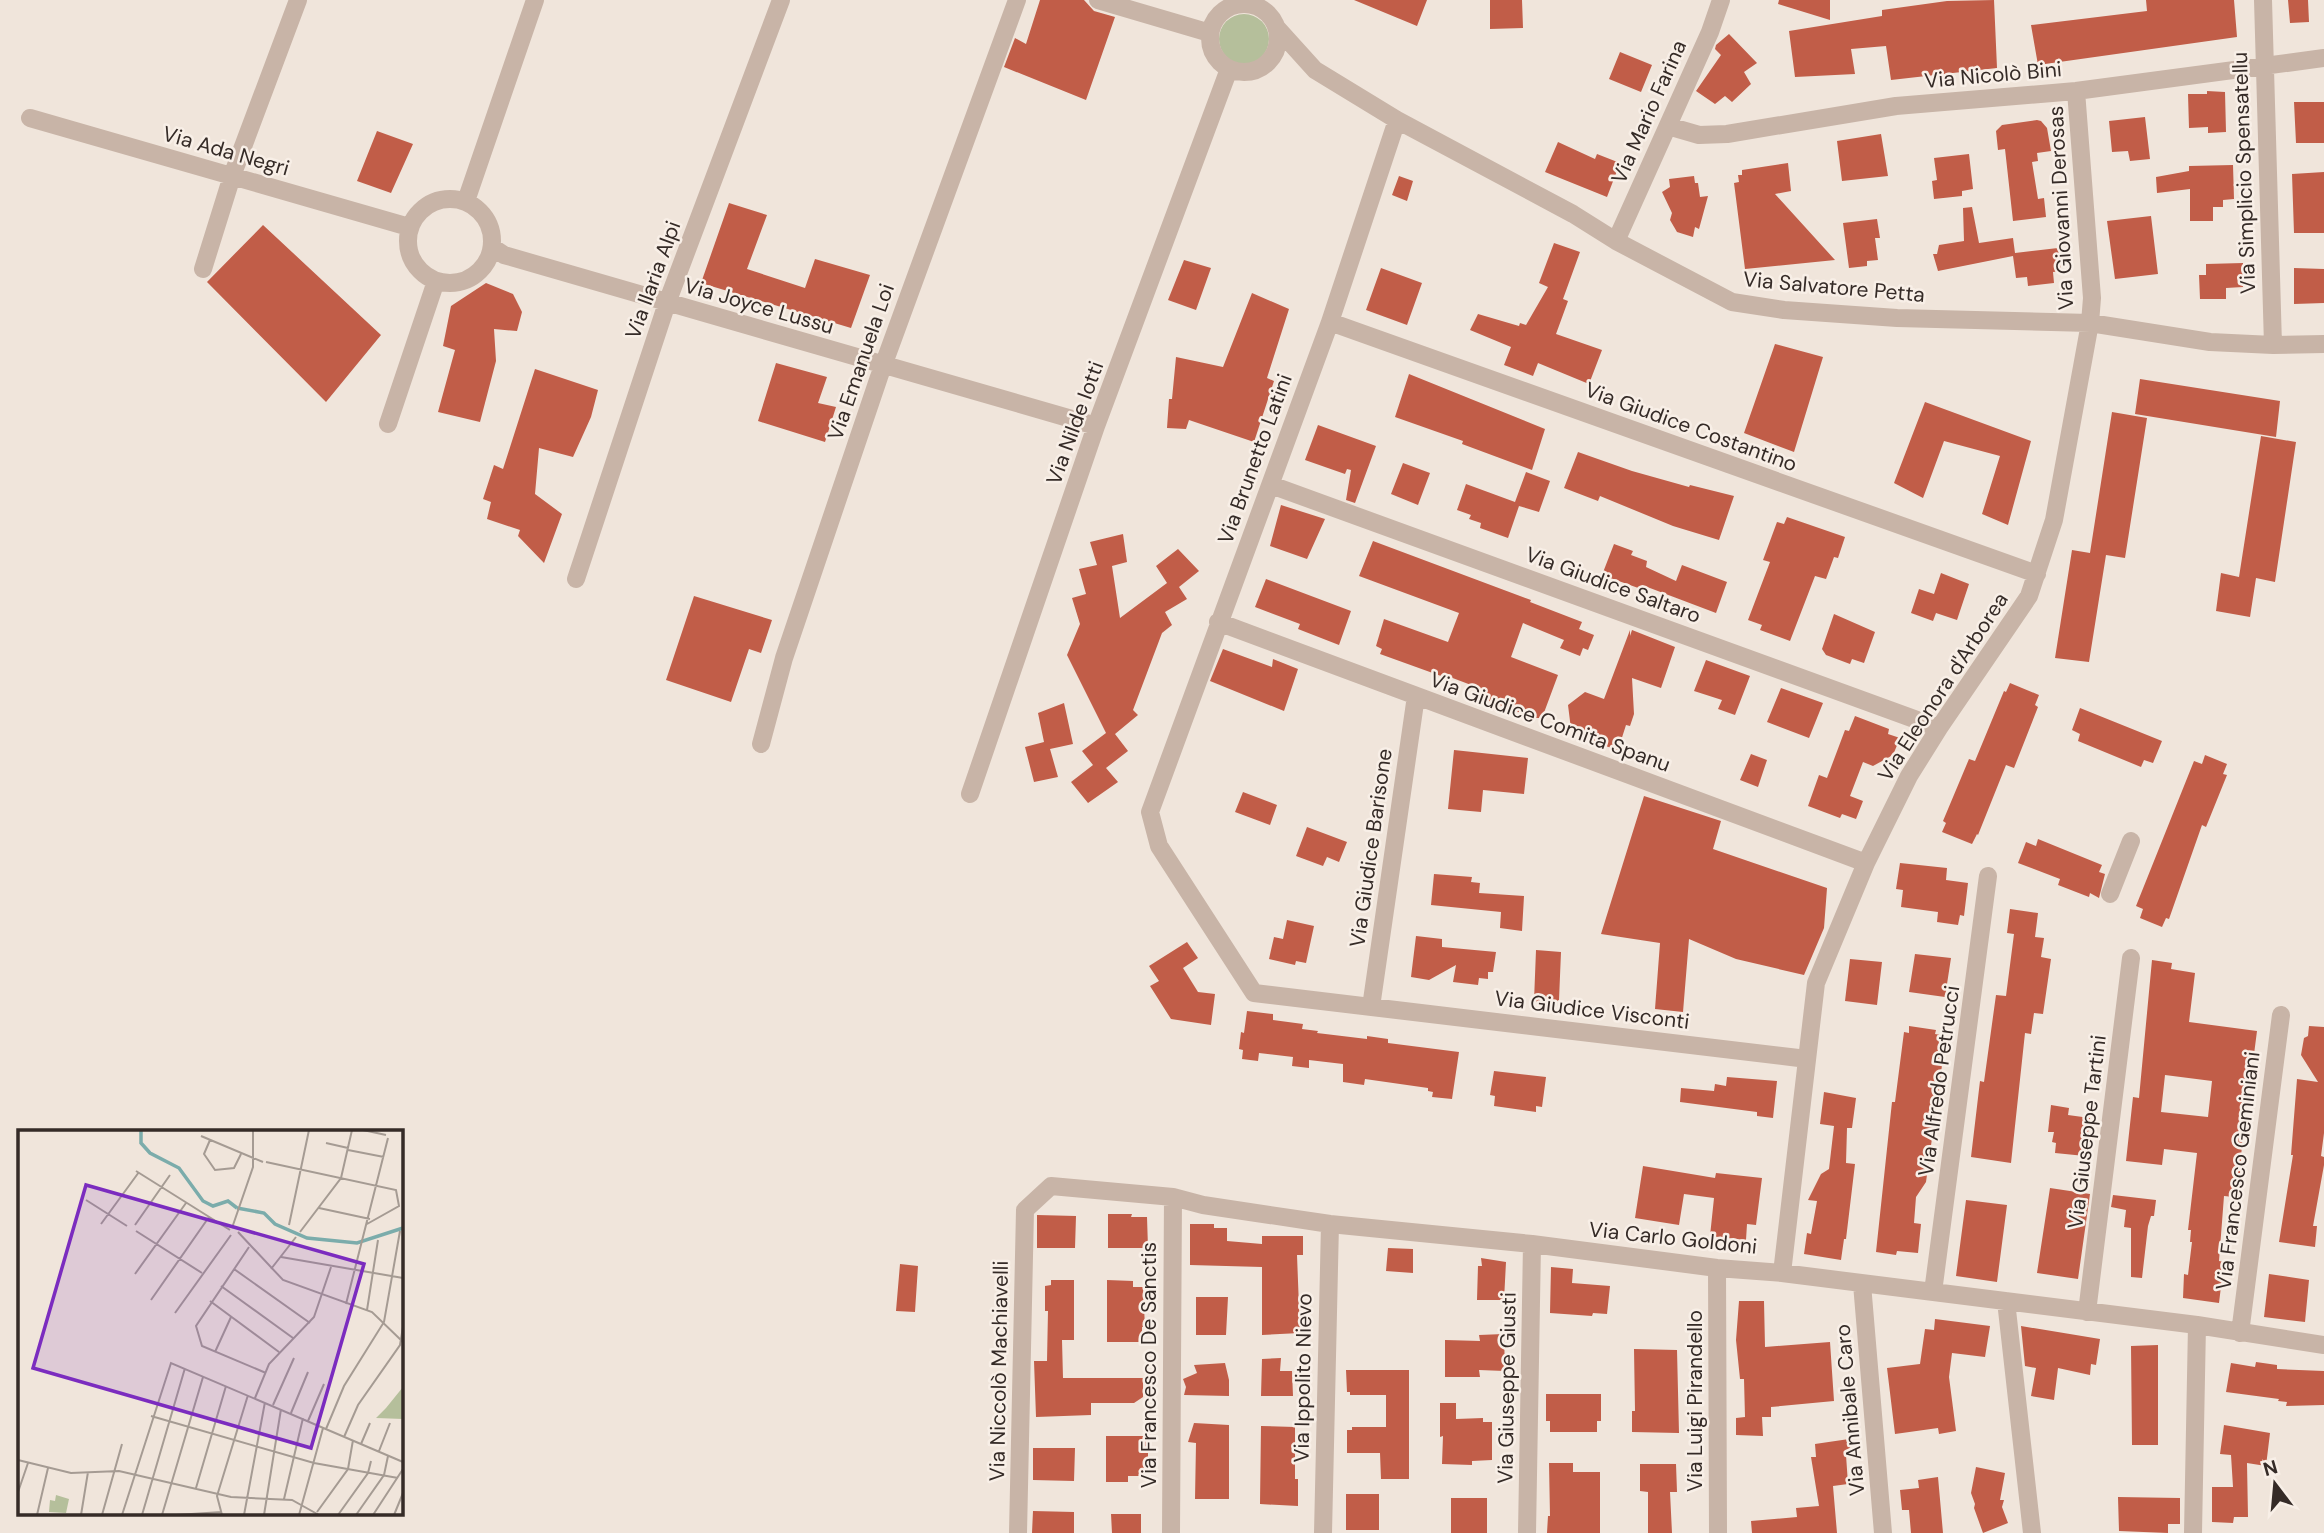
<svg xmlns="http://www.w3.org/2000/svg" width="2324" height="1533" viewBox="0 0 2324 1533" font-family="'DM Sans',sans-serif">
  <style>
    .green { fill: #b5bf9b }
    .building { fill: #c15d48; fill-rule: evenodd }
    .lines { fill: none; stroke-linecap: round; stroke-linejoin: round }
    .minor { stroke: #c8b4a7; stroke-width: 18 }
    .labels { text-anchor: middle; stroke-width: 5; stroke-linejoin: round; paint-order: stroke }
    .street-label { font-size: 21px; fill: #352b27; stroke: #f8efe7 }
    .inset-river { fill: none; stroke: #7bacab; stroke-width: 3.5 }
    .inset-road { fill: none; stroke: #a59b93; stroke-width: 2 }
    .view { fill: #7b2cbf; fill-opacity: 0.15; stroke: #7b2cbf; stroke-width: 3.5 }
    .inset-edge { fill: none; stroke: #352b27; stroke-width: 3.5 }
  </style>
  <rect width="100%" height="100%" fill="#f0e5db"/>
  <path class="green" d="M1219 39a25 25 0 1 1 50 0a25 25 0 1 1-50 0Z"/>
  <path class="building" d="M1040 0H1084L1094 11 1115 17 1086 100 1004 67 1015 38 1026 44Z
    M1354 0H1427L1417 26Z
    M1490 0H1522L1523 28 1490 29Z
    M1779 0H1830V20L1778 4Z
    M1994 0 1997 68 1891 80 1886 46 1851 49 1855 74 1795 77 1789 31 1882 16V10L1947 1Z
    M2146 0H2234L2237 37 2038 65 2031 25 2147 11Z
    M2288 0H2308L2309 22 2290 23Z
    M1729 34 1757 63 1744 72 1751 84 1732 102 1725 96 1715 104 1696 91 1721 55 1715 49 1716 45Z
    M1620 52 1652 65 1641 92 1609 79Z
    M2207 91 2225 92 2226 132 2208 133V127L2189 128 2188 94H2207Z
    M2294 102H2324V143H2296Z
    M2145 117 2150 159 2130 161 2128 151 2112 152 2109 121Z
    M2037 120 2041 121 2047 128 2051 151 2037 153 2038 161 2032 162 2038 199 2044 198 2046 217 2013 221 2005 149 1998 150 1996 131 2002 125Z
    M377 131 413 144 391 193 357 181Z
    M1881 134 1888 176 1842 181 1837 141Z
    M1558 142 1595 159 1597 154 1620 163 1607 197 1545 172Z
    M1969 154 1973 189 1962 191V196L1934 199 1932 181 1937 180 1934 158Z
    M1788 163 1791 191 1775 194 1835 260 1745 269 1734 183 1739 182 1738 175H1742V170Z
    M2233 165 2234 199 2223 200V207H2213V221H2190V189L2157 193 2156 177 2189 171V166Z
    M2324 172V233H2294L2292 174Z
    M1399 176 1413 181 1407 201 1392 195Z
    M1694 176 1695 183H1698L1700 197 1708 196 1699 229 1695 227 1693 237 1677 232 1670 220 1672 213 1662 192 1670 187 1669 179Z
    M729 203 767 215 747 269 805 288 815 259 870 275 851 328 701 283Z
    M1972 207 1979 243 2013 238 2015 253 2058 248 2061 271 2053 272 2054 283 2028 286 2027 277 2016 278 2013 256 1938 271 1933 254H1937L1939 245 1964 241 1963 208Z
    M2151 216 2158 274 2115 279 2107 221Z
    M1877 219 1880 238H1875L1878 260 1867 261V266L1849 268 1843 223Z
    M263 225 381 335 326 402 207 282Z
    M1554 243 1580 252 1563 299 1568 301 1556 334 1602 350 1589 384 1538 363 1533 376 1504 365 1511 347 1470 330 1478 314 1519 326 1520 323 1526 325 1548 287 1539 283Z
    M1184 260 1211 268 1196 310 1168 300Z
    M2243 263V287L2226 288V299H2200L2199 275H2206V264Z
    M1381 268 1422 283 1407 325 1366 310Z
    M2294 268 2324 269V303L2294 304Z
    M486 283 513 294 522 312 517 331 494 329 496 361 480 422 438 412 455 350 443 346 451 306Z
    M1252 293 1289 309 1267 378 1274 381 1254 442 1189 420 1186 429 1167 428 1169 399H1172L1176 357 1223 367Z
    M1775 344 1823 357 1794 452 1744 433Z
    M776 363 827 377 818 403 836 407 825 442 758 421Z
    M535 369 598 390 591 417 573 457 539 448 535 494 562 514 544 563 518 536 520 530 487 519 491 502 483 499 494 465 503 469Z
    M1409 374 1545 429 1532 470 1462 444 1463 441 1395 417Z
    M2140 379 2280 401 2276 437 2135 414Z
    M1925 402 2031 441 2008 525 1982 514 2000 456 1944 441 1923 498 1894 483Z
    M2112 412 2147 418 2125 558 2106 555 2089 662 2055 658 2072 550 2090 553Z
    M1318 425 1376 446 1355 503 1346 500 1351 470 1347 469 1345 474 1305 460Z
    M2261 436 2296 442 2275 582 2256 578 2250 617 2216 611 2221 573 2239 577Z
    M1578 452 1632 471 1689 487 1690 485 1734 496 1719 540 1673 526 1600 496 1598 501 1564 488Z
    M1403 463 1430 473 1418 505 1391 494Z
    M1526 472 1550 481 1539 512 1519 506 1508 538 1480 528 1481 523 1469 519 1471 515 1457 510 1466 484 1515 502Z
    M1281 505 1325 519 1307 559 1270 546Z
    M1787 517 1845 537 1838 558 1834 557 1826 579 1815 576 1790 641 1760 630 1762 625 1748 620 1770 562 1763 560 1777 522 1784 524Z
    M1123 534 1127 562 1112 566 1120 618 1167 583 1156 566 1178 549 1199 571 1179 587 1187 599 1165 612 1172 625 1162 633 1133 710 1138 715 1115 734 1128 751 1106 768 1118 782 1088 803 1071 782 1093 765 1082 751 1106 733 1067 655 1080 624 1072 598 1086 594 1079 569 1097 565 1090 542Z
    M1373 541 1531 600 1530 602 1582 622 1579 629 1594 635 1588 650 1583 648 1580 656 1560 648 1564 640 1523 623 1511 657 1558 675 1542 718H1535L1484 699 1487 691 1442 674 1441 676 1380 654 1382 649 1376 646 1384 619 1448 642 1459 613 1359 576Z
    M1614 544 1633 551 1631 555 1647 561 1646 567 1676 581 1682 565 1727 582 1716 613 1642 585 1641 589 1602 575Z
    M1941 573 1969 584 1957 620 1936 613 1933 621 1911 613 1919 589 1934 594Z
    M1266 579 1351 611 1339 645 1298 629 1300 624 1255 607Z
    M694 596 772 620 761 653 749 649 731 702 666 680Z
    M1834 614 1875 632 1864 663 1852 659 1850 664 1826 655 1822 649Z
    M1630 630V636L1632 630 1675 647 1661 688 1632 678 1634 714 1630 726 1626 725 1618 750 1593 742 1594 737 1571 729 1568 705 1585 692 1604 699Z
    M1223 649 1272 667 1273 659 1298 669 1284 711 1210 681Z
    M1706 660 1750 676 1735 715 1718 709 1722 700 1694 691Z
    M2010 683 2039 695 2035 705 2038 707 2014 768 2006 765 1978 835 1977 834 1972 844 1942 832 1946 823 1943 821 1969 759 1975 761 2004 691 2006 692Z
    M1781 688 1823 703 1809 738 1767 722Z
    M1064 703 1073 744 1050 749 1058 777 1034 782 1025 747 1044 742 1038 713Z
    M2080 708 2162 741 2153 763 2144 760 2141 767 2078 741 2080 734 2072 730Z
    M1855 716 1889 729 1888 734 1900 738 1893 755 1873 766 1863 762 1850 796 1863 801 1856 819 1842 814 1840 818 1808 806 1819 775 1827 778 1845 730 1849 731Z
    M1454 750 1528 758 1524 794 1483 790 1481 812 1448 809Z
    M1751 754 1767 760 1758 787 1740 780Z
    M2205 755 2227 764 2223 774 2227 775 2206 827 2202 825 2169 919 2166 918 2162 927 2140 918 2143 909 2136 906 2194 761 2202 764Z
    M1243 792 1277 805 1270 825 1235 812Z
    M1644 796 1721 821 1713 849 1827 888 1824 928 1804 975 1736 959 1689 939 1683 1012 1655 1009 1660 943 1601 934Z
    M1307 827 1347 842 1339 862 1327 857 1323 866 1296 856Z
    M2038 839 2102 865 2099 872 2105 874 2099 898 2090 893 2089 897 2058 885 2060 879 2018 863 2026 842 2036 846Z
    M1900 863 1947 868 1946 880 1968 883 1964 916 1960 915 1958 925 1937 922 1938 912 1901 907 1903 890 1896 889Z
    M1434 874 1472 877 1471 882 1480 883 1479 893 1524 896 1522 931 1500 928 1501 912 1431 905Z
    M2010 909 2038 913 2035 937 2044 938 2041 957 2051 959 2043 1014 2034 1013 2031 1034 2025 1033 2011 1163 1971 1157 1980 1081 1984 1082 1996 995 2006 996 2014 934 2007 933Z
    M1287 920 1314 926 1306 963 1296 961 1295 965 1269 959 1274 937 1283 939Z
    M1416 936 1442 939V947L1496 952 1493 972H1488V979L1479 978 1478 985 1453 982 1456 965 1429 980 1411 977Z
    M1187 942 1198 958 1183 968 1198 992 1215 994 1211 1025 1171 1019 1150 986 1159 981 1149 966Z
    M1536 950 1561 952 1559 1000 1552 1003 1534 1001Z
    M1915 954 1951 958 1945 997 1909 992Z
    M1850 959 1882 962 1877 1005 1845 1001Z
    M2152 960 2172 963 2171 969 2195 973 2189 1022 2257 1031 2253 1062 2248 1061 2239 1186H2235L2234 1197 2224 1196 2219 1261 2224 1262 2219 1303 2183 1298 2184 1274 2188 1275 2192 1242H2190L2191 1230H2188L2197 1153 2164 1149 2162 1165 2126 1161 2133 1097 2139 1098ZM2165 1075 2212 1081 2208 1117 2161 1112Z
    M1247 1011 1273 1014V1020L1303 1024 1302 1029 1318 1031 1317 1033 1367 1039V1036L1388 1039V1043L1459 1052 1452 1099 1432 1097 1433 1092 1428 1091V1088L1365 1079 1364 1085 1343 1082V1064L1309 1060V1068L1292 1066 1293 1057 1259 1053 1258 1061 1242 1059 1243 1050 1239 1049 1241 1032 1244 1033Z
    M1909 1026 1936 1030 1935 1034 1946 1036 1926 1182 1916 1197 1914 1223 1921 1224 1918 1253 1897 1251 1896 1255 1876 1252 1892 1102H1895L1904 1032 1909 1033Z
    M2309 1026 2324 1027V1133L2321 1156 2324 1157V1165L2313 1226H2317L2315 1247 2279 1242 2293 1155H2291L2297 1079 2318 1082 2301 1055 2304 1038 2308 1036Z
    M1494 1071 1546 1077 1542 1107 1536 1106V1112L1494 1106 1495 1096 1490 1095Z
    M1727 1077 1777 1081 1773 1118 1757 1116V1112L1680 1102 1681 1088 1714 1091 1715 1084 1726 1086Z
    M1824 1092 1856 1098 1852 1128H1847L1846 1163 1855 1164 1846 1239H1844L1841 1260 1804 1254 1807 1233 1811 1234 1817 1201 1808 1200 1821 1174 1829 1169 1834 1126 1820 1124Z
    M2051 1105 2069 1108 2068 1115 2090 1118 2085 1156 2055 1153 2056 1143 2052 1142 2054 1132H2048Z
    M1643 1166 1715 1178 1716 1173 1762 1178 1756 1225 1747 1224 1746 1240 1710 1236 1714 1198 1684 1194 1679 1225 1635 1218Z
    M2050 1188 2090 1194 2078 1279 2037 1273Z
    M2113 1195 2156 1200 2154 1216H2151L2148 1226 2142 1278 2131 1277V1228L2124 1227 2126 1210 2111 1207Z
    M1966 1200 2007 1205 1997 1282 1956 1276Z
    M1108 1214H1132L1131 1217H1147L1148 1248H1108Z
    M1037 1215 1076 1216 1075 1248H1037Z
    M1190 1224H1214V1228H1227V1241L1262 1244V1236H1303V1255H1297L1300 1333 1262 1335V1267L1190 1265Z
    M1388 1248 1413 1249V1273L1386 1271Z
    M1481 1258 1506 1262 1504 1300H1477L1478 1266H1482Z
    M900 1264 918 1266 915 1312 896 1311Z
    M1551 1267 1573 1269 1572 1283 1610 1286 1607 1314 1593 1313 1592 1316 1550 1313Z
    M2269 1274 2309 1280 2305 1322 2264 1317Z
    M1051 1280H1074V1340H1062L1063 1378H1143V1397L1134 1403H1091V1415L1036 1417 1034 1361H1047L1048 1311H1045V1286L1051 1285Z
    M1107 1280 1133 1281V1287H1143L1145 1327H1142V1342H1107Z
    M1196 1297H1228L1226 1335H1196Z
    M1739 1301H1764L1765 1347 1830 1342 1834 1401 1771 1407V1417H1762L1763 1436 1736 1435V1418L1745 1417 1744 1379H1740L1736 1340Z
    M1935 1319 1990 1326 1985 1357 1952 1353 1949 1377 1956 1431 1939 1434 1938 1428 1895 1434 1887 1368 1920 1364 1925 1329 1934 1330Z
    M2021 1326 2100 1339 2096 1365 2091 1364 2090 1375 2058 1368 2054 1400 2031 1396 2036 1368 2025 1366Z
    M1504 1334 1505 1371 1479 1370 1480 1377H1445V1340L1480 1341 1479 1335Z
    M2158 1345V1445H2132L2131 1346Z
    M1634 1349 1677 1350 1679 1433 1632 1432V1411H1635Z
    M1281 1358 1280 1371H1292L1293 1396H1261L1262 1359Z
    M2256 1362 2277 1365V1369L2324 1371V1405L2286 1406 2287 1402 2278 1401 2279 1399 2226 1392 2231 1363 2255 1367Z
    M1225 1363 1229 1380V1396L1184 1395 1186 1387 1183 1379 1197 1373 1194 1365Z
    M1346 1370H1409V1479H1381L1380 1453H1347V1430H1352V1427H1386V1395H1350V1392H1347Z
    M1546 1394H1601V1421H1597V1432H1550V1421H1546Z
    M1440 1403H1456V1419L1483 1418V1422H1492V1460L1472 1461V1465L1442 1464 1443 1436 1440 1437Z
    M1194 1423 1229 1425V1499H1195L1196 1443 1188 1442Z
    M2224 1425 2270 1433 2266 1466 2247 1463 2248 1517H2234L2233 1523 2212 1522V1487H2233L2231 1455 2220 1454Z
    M1261 1426 1295 1427V1479H1298V1506L1260 1504Z
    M1106 1436H1148V1462H1144V1476H1128V1482H1106Z
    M1849 1439 1851 1454 1846 1455 1848 1484 1833 1486 1837 1533H1752L1751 1521 1797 1517 1796 1508 1819 1506 1811 1457H1816L1815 1444Z
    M1033 1448H1075L1074 1481 1033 1480Z
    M1549 1463H1573V1472H1600V1533H1547L1548 1516H1550Z
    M1640 1464H1676L1677 1492H1670L1672 1533H1648V1492L1640 1491Z
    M1976 1467 2005 1473 2000 1500H2004L2002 1507 2008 1523 1983 1533 1974 1508 1975 1504 1971 1493Z
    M1938 1477 1943 1533H1911L1909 1510H1902L1900 1490 1919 1488 1918 1480Z
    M1346 1494H1379V1530H1346Z
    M2118 1497 2180 1498V1524H2168V1533L2119 1531Z
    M1451 1498H1487V1533H1451Z
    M1033 1511 1074 1512V1533H1032Z
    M1111 1514H1141V1533H1112Z"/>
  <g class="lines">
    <path class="minor" d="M1098 0 1210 33
      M2263 0 2273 345
      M1210 38a34 34 0 1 1 68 0a34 34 0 1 1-68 0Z
      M1277 28 1315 70 1397 120 1573 214 1616 241 1732 302 1784 310 1897 318 2090 323 2210 342 2273 345 2324 344
      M30 118 409 227
      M1397 120 1330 322 1150 812 1159 846 1254 993 1807 1059
      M1668 126 1699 135 1727 134 1896 106 2076 91 2324 58
      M408 241a42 42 0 1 1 84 0a42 42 0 1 1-84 0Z
      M466 201 535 0
      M1616 241 1710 32 1721 0
      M492 247 504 255 1096 426
      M203 269 232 176 298 0
      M1330 322 2037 574
      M388 424 436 281
      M1271 485 1939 728
      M576 579 667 303 781 0
      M1218 622 1866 863
      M761 744 784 658 879 377 1017 0
      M970 794 1096 426 1229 69
      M2110 894 2131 841
      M1371 1007 1416 696
      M1717 1268 1718 1533
      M1782 1273 1816 983 1866 863 1909 776 1939 728 2029 596 2054 520 2090 323 2092 298 2076 91
      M1862 1284 1883 1533
      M1933 1292 1988 876
      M2006 1301 2032 1533
      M2087 1312 2131 958
      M2240 1333 2281 1015
      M1018 1533 1025 1210 1051 1186 1173 1197 1203 1205 1330 1224 1532 1244 1717 1268 1782 1273 2197 1325 2324 1345
      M1171 1533 1173 1197
      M1323 1533 1330 1224
      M1527 1533 1532 1244
      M2193 1533 2197 1325"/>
  </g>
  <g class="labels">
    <g class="street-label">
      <text transform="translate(1993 75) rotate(-5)" y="7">Via Nicolò Bini</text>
      <text transform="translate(1649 112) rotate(-66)" y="7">Via Mario Farina</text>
      <text transform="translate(226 151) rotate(16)" y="7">Via Ada Negri</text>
      <text transform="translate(2244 173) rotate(-92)" y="7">Via Simplicio Spensatellu</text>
      <text transform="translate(2061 208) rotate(-93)" y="7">Via Giovanni Derosas</text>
      <text transform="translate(653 280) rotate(-70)" y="7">Via Ilaria Alpi</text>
      <text transform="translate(1834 287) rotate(5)" y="7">Via Salvatore Petta</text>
      <text transform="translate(759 306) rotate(16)" y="7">Via Joyce Lussu</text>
      <text transform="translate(861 362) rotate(-71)" y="7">Via Emanuela Loi</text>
      <text transform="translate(1075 423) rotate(-70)" y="7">Via Nilde Iotti</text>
      <text transform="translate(1691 427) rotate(20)" y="7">Via Giudice Costantino</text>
      <text transform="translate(1255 459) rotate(-70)" y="7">Via Brunetto Latini</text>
      <text transform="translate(1613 585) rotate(20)" y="7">Via Giudice Saltaro</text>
      <text transform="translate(1943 687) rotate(-57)" y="7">Via Eleonora d'Arborea</text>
      <text transform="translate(1550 722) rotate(20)" y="7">Via Giudice Comita Spanu</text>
      <text transform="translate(1371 848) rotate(-82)" y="7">Via Giudice Barisone</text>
      <text transform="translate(1592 1010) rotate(7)" y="7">Via Giudice Visconti</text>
      <text transform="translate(1939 1081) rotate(-82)" y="7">Via Alfredo Petrucci</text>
      <text transform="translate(2087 1132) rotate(-83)" y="7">Via Giuseppe Tartini</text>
      <text transform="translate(2238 1171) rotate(-83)" y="7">Via Francesco Geminiani</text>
      <text transform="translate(1673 1238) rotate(6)" y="7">Via Carlo Goldoni</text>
      <text transform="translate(1149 1365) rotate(-90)" y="7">Via Francesco De Sanctis</text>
      <text transform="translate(999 1371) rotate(-89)" y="7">Via Niccolò Machiavelli</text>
      <text transform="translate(1303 1378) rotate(-89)" y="7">Via Ippolito Nievo</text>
      <text transform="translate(1507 1388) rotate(-89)" y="7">Via Giuseppe Giusti</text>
      <text transform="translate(1695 1401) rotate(-90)" y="7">Via Luigi Pirandello</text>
      <text transform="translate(1850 1410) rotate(-95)" y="7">Via Annibale Caro</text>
    </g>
  </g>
  <g transform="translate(18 1130)">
    <rect width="385" height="385" fill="#f0e5db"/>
    <path d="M385 257V289L358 288 368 278ZM38 365 51 369 48 383 31 382 32 370 37 371Z" fill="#b5bf9b"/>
    <path class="inset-river" d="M123 0V13L132 23 161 38 185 71 195 76 210 71 219 78M219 78 246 83 257 94 289 108 339 113 385 98"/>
    <path class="inset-road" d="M345 0 368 5M183 6 245 32M192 10 186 24 197 40 216 38 223 24M308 13 330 18M330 20 366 27M248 32 378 60 381 76 349 94M118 41 212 100M68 70 109 96M301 78 352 89M83 94 121 42M117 95 152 45M271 95 291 0M214 98 235 37V0M118 101 184 143M220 102 265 150 354 182 385 212M282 102 323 48 334 0M231 117 178 196 184 216 248 243M263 127 385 148M216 139 292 193M253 139 278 107M117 144 168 73M203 156 275 208M133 170 191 87M192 171 261 222M328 174 370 8M349 180 360 110M157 183 213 105M197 222 213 187M237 268 251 234 296 187 313 137M255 275 276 228M273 283 290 242M133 286 296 333 380 348M290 291 306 254M308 299 326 256 366 192 382 101M326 307 340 275 382 215 385 197M343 314 352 293M361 321 372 293M0 330 53 343 101 341 213 367 274 370 301 385M178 358 208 256M0 362 10 333M266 369 285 288M299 382 330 339 335 310M19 385 30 338M30 385H59M63 385 70 342M84 385 104 314M104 385 153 233 385 332M124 385 167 238M144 385 185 247M158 385 204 382M204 385 199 366 230 265M226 385 247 272M246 385 263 279M281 385 305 298M320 385 350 343 353 331M338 385 366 345 370 326M355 385 385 339M376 385 385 363"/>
    <path class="view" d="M68 55 346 134 293 318 15 238Z"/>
    <rect width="385" height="385" class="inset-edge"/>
  </g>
  <g transform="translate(2275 1484) rotate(344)" stroke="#f8efe7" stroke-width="5" paint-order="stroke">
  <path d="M0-5L12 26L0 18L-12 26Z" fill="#352b27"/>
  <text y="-10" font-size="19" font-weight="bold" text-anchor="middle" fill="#352b27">N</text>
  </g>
</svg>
